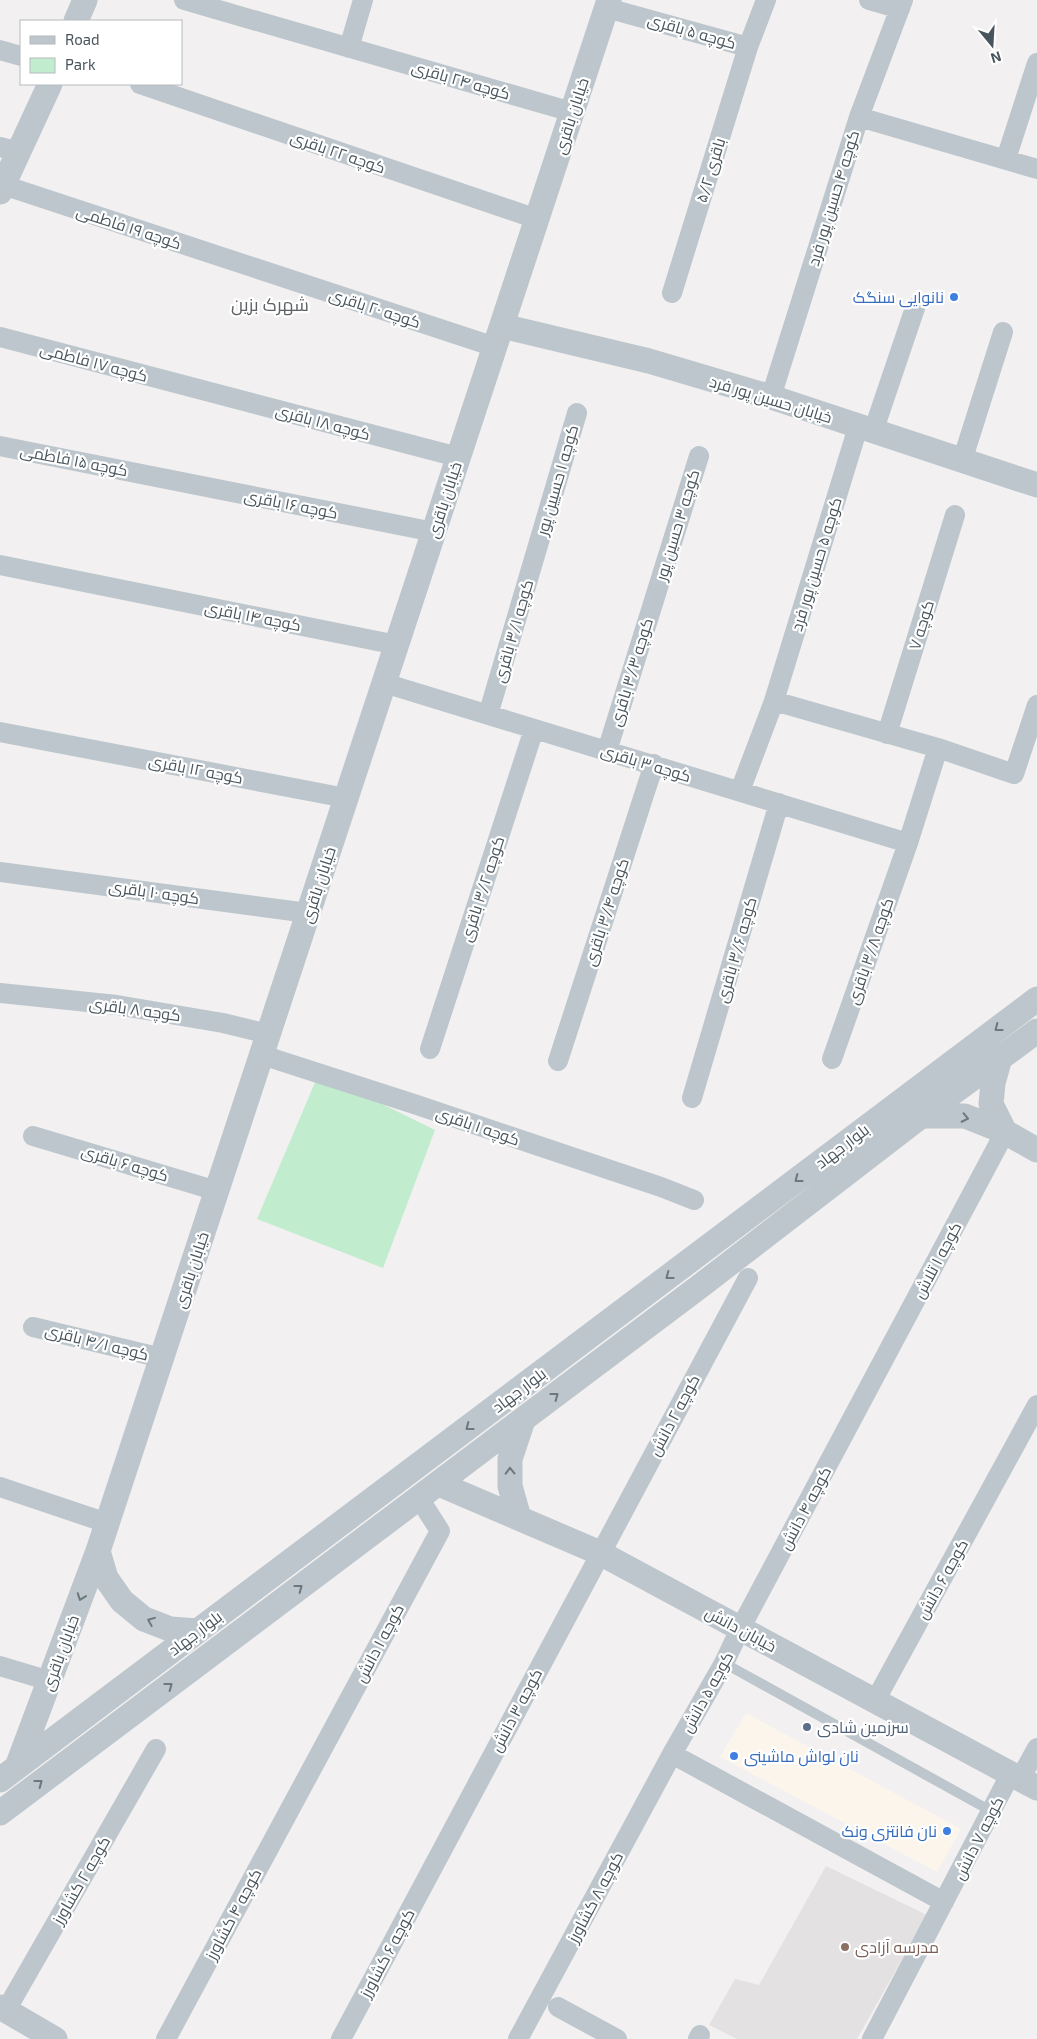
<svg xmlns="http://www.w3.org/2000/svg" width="1037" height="2039" viewBox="0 0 1037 2039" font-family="'Exo 2',Cairo,sans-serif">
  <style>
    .commercial { fill: #fbf5eb }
    .education { fill: #e3e1e1 }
    .green { fill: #c2ecce }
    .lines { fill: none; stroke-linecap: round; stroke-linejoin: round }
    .service { stroke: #bcc6cc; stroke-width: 10 }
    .minor { stroke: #bcc6cc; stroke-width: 20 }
    .tertiary { stroke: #bcc6cc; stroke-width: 25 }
    .oneway { stroke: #6c777e }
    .shop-dot { fill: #3f7fe0; stroke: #fff; stroke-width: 2 }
    .service-dot { fill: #5c6f8a; stroke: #fff; stroke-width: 2 }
    .education-dot { fill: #8d6e63; stroke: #fff; stroke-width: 2 }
    .labels { text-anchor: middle; stroke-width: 4.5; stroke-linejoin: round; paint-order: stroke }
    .street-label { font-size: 16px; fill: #49555c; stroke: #fff }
    .shop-label { font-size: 16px; fill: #366cbe; stroke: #fff; text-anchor: end }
    .service-label { font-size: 16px; fill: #4e5e75; stroke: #fff; text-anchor: start }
    .education-label { font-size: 16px; fill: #785e54; stroke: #fff; text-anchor: start }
    .neighbourhood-label { font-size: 18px; fill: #5d6164; stroke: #fff }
  </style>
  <rect width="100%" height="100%" fill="#f2f0f0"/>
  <path class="commercial" d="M746 1713 961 1829 937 1872 720 1757Z"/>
  <path class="education" d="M826 1866 927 1915 857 2039H737L709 2025 735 1979 759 1985Z"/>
  <path class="green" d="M319 1073 435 1130 383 1268 257 1219Z"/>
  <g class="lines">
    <path class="service" d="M724 1663 991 1811"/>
    <path class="minor" d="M184 0 572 112
      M869 0 900 9
      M607 8 748 47
      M349 48 363 0
      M0 50 21 56
      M140 84 537 219
      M859 117 1037 169
      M0 147 20 152
      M1006 159 1037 63
      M3 185 495 347
      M672 293 748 47 766 0
      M0 337 458 457
      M771 397 859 117 903 0
      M873 432 915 308
      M0 446 434 532
      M962 461 1003 332
      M0 565 397 645
      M384 683 908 843
      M774 701 938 748 1014 774 1037 705
      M488 715 577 413
      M0 732 346 798
      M887 734 955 515
      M607 751 699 456
      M740 791 774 701 858 427
      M0 872 308 913
      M0 993 117 1005 223 1023 268 1034
      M430 1049 534 729
      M262 1055 414 1104 661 1187 694 1200
      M832 1059 908 843 938 748
      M558 1061 654 764
      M692 1098 779 803
      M33 1136 217 1191
      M33 1327 162 1358
      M0 1487 107 1523
      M0 1666 50 1681
      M875 1701 1037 1405
      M672 1754 944 1902
      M1020 1779 1037 1748
      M558 2007 617 2039
      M5 2012 156 1749
      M166 2039 440 1531 419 1498
      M341 2039 748 1278
      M518 2039 672 1754 724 1663 740 1629 1005 1132
      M698 2039 700 2035
      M872 2039 1011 1773"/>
    <path class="tertiary" d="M76 21 85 0
      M0 192 50 84
      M502 326 649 361 771 397 1037 485
      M1000 1058 993 1083 991 1104 1005 1132
      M921 1116H965L1005 1132 1037 1150
      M439 1484 600 1553 1037 1788
      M519 1518 510 1486V1459L523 1420
      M98 1551 106 1578 122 1601 144 1619 170 1629 198 1631
      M17 1767 98 1551 609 0
      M0 1780 1037 999
      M0 1813 699 1287 921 1116 1037 1031
      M0 2007 55 2039"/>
  </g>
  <defs><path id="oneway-chevron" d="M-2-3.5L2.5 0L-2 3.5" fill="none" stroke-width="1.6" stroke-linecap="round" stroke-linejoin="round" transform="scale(1.25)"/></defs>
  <g class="oneway">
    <use href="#oneway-chevron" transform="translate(998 1028) rotate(143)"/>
    <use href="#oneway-chevron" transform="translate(965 1118) rotate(12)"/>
    <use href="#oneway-chevron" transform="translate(798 1179) rotate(143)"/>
    <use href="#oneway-chevron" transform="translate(669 1276) rotate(143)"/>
    <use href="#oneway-chevron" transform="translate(555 1396) rotate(-37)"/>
    <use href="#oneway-chevron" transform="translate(469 1427) rotate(143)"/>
    <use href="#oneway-chevron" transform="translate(510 1471) rotate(-91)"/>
    <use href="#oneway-chevron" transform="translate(299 1588) rotate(-37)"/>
    <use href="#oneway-chevron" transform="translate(81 1597) rotate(110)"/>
    <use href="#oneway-chevron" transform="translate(151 1621) rotate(-158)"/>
    <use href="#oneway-chevron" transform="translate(169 1686) rotate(-37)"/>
    <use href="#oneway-chevron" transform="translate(39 1783) rotate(-37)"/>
  </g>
  <g class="shop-dot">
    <circle cx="954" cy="297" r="5"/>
    <circle cx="734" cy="1756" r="5"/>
    <circle cx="947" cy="1831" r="5"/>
  </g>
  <circle class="service-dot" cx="807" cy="1727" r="5"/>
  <circle class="education-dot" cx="845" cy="1947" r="5"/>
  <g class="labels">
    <g class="street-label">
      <text transform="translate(692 31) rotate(16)" y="6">کوچه ۵ باقری</text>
      <text transform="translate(461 80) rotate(16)" y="6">کوچه ۲۴ باقری</text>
      <text transform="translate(571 116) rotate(-72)" y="6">خیابان باقری</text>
      <text transform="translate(338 152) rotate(19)" y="6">کوچه ۲۲ باقری</text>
      <text transform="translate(710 170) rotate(-73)" y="6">باقری ۵/۲</text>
      <text transform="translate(833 198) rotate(-73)" y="6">کوچه ۴ حسین پور فرد</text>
      <text transform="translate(129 227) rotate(18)" y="6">کوچه ۱۹ فاطمی</text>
      <text transform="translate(375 308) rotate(18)" y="6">کوچه ۲۰ باقری</text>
      <text transform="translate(94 362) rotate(15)" y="6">کوچه ۱۷ فاطمی</text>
      <text transform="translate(771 399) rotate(17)" y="6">خیابان حسین پور فرد</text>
      <text transform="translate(323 422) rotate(15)" y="6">کوچه ۱۸ باقری</text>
      <text transform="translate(74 460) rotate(11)" y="6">کوچه ۱۵ فاطمی</text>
      <text transform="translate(557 480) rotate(-74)" y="6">کوچه ۱ حسیین پور</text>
      <text transform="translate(444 500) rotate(-72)" y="6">خیابان باقری</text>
      <text transform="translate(291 504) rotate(11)" y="6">کوچه ۱۶ باقری</text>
      <text transform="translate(677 525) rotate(-73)" y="6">کوچه ۳ حسین پور</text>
      <text transform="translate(816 564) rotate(-73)" y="6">کوچه ۵ حسین پور فرد</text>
      <text transform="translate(253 616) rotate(11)" y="6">کوچه ۱۴ باقری</text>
      <text transform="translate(921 625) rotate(-73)" y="6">کوچه ۷</text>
      <text transform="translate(513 631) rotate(-74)" y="6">کوچه ۳/۱ باقری</text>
      <text transform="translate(631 672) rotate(-73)" y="6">کوچه ۳/۳ باقری</text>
      <text transform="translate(646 763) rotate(17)" y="6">کوچه ۳ باقری</text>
      <text transform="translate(196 769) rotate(11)" y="6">کوچه ۱۲ باقری</text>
      <text transform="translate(318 885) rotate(-72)" y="6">خیابان باقری</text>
      <text transform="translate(482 889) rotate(-72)" y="6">کوچه ۳/۲ باقری</text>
      <text transform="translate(154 892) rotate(8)" y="6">کوچه ۱۰ باقری</text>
      <text transform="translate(606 912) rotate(-72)" y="6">کوچه ۳/۴ باقری</text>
      <text transform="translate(736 950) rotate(-74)" y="6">کوچه ۳/۶ باقری</text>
      <text transform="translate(870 951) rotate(-71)" y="6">کوچه ۳/۸ باقری</text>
      <text transform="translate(135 1009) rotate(8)" y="6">کوچه ۸ باقری</text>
      <text transform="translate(478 1126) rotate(19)" y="6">کوچه ۱ باقری</text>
      <text transform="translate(842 1146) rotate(-37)" y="6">بلوار جهاد</text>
      <text transform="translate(125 1163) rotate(17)" y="6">کوچه ۶ باقری</text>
      <text transform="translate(937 1260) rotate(-62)" y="6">کوچه ۱ تلاش</text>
      <text transform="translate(191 1270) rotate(-72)" y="6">خیابان باقری</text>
      <text transform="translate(97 1342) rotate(14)" y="6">کوچه ۴/۱ باقری</text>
      <text transform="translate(519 1390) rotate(-37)" y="6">بلوار جهاد</text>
      <text transform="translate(674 1415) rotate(-62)" y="6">کوچه ۲ دانش</text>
      <text transform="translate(805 1508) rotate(-62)" y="6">کوچه ۴ دانش</text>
      <text transform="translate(942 1579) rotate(-61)" y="6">کوچه ۶ دانش</text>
      <text transform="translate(741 1629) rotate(28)" y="6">خیابان دانش</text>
      <text transform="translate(195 1633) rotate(-37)" y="6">بلوار جهاد</text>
      <text transform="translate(379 1643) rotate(-62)" y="6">کوچه ۱ دانش</text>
      <text transform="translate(60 1653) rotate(-70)" y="6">خیابان باقری</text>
      <text transform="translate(707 1692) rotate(-61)" y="6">کوچه ۵ دانش</text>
      <text transform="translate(516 1710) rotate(-62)" y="6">کوچه ۳ دانش</text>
      <text transform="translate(978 1838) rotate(-63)" y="6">کوچه ۷ دانش</text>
      <text transform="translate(81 1880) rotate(-60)" y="6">کوچه ۲ کشاورز</text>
      <text transform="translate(595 1897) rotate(-62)" y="6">کوچه ۸ کشاورز</text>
      <text transform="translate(233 1914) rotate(-62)" y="6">کوچه ۴ کشاورز</text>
      <text transform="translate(387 1953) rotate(-62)" y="6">کوچه ۶ کشاورز</text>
    </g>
    <g class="shop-label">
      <text x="944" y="303">نانوایی سنگک</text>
      <text x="744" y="1762" text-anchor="start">نان لواش ماشينى</text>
      <text x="937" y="1837">نان فانتزى ونک</text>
    </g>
    <g class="service-label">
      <text x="817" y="1733">سرزمین شادی</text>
    </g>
    <g class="education-label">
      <text x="855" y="1953">مدرسه آزادی</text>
    </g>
    <g class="neighbourhood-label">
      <text x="270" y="311">شهرک بزین</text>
    </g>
  </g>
  <rect x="20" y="20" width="162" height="65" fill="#ffffff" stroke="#b6bbbe"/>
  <rect x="30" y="36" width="25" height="8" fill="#bcc6cc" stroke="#b6bbbe"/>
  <text x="65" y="45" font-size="15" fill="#49555c">Road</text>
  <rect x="30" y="58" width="25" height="15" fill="#c2ecce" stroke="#b6bbbe"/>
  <text x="65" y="70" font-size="15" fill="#49555c">Park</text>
  <g transform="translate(992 45) rotate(162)" stroke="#ffffff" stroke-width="4" paint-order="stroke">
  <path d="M0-4L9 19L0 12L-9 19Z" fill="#49555c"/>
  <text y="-8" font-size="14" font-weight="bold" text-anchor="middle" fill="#49555c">N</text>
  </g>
</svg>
